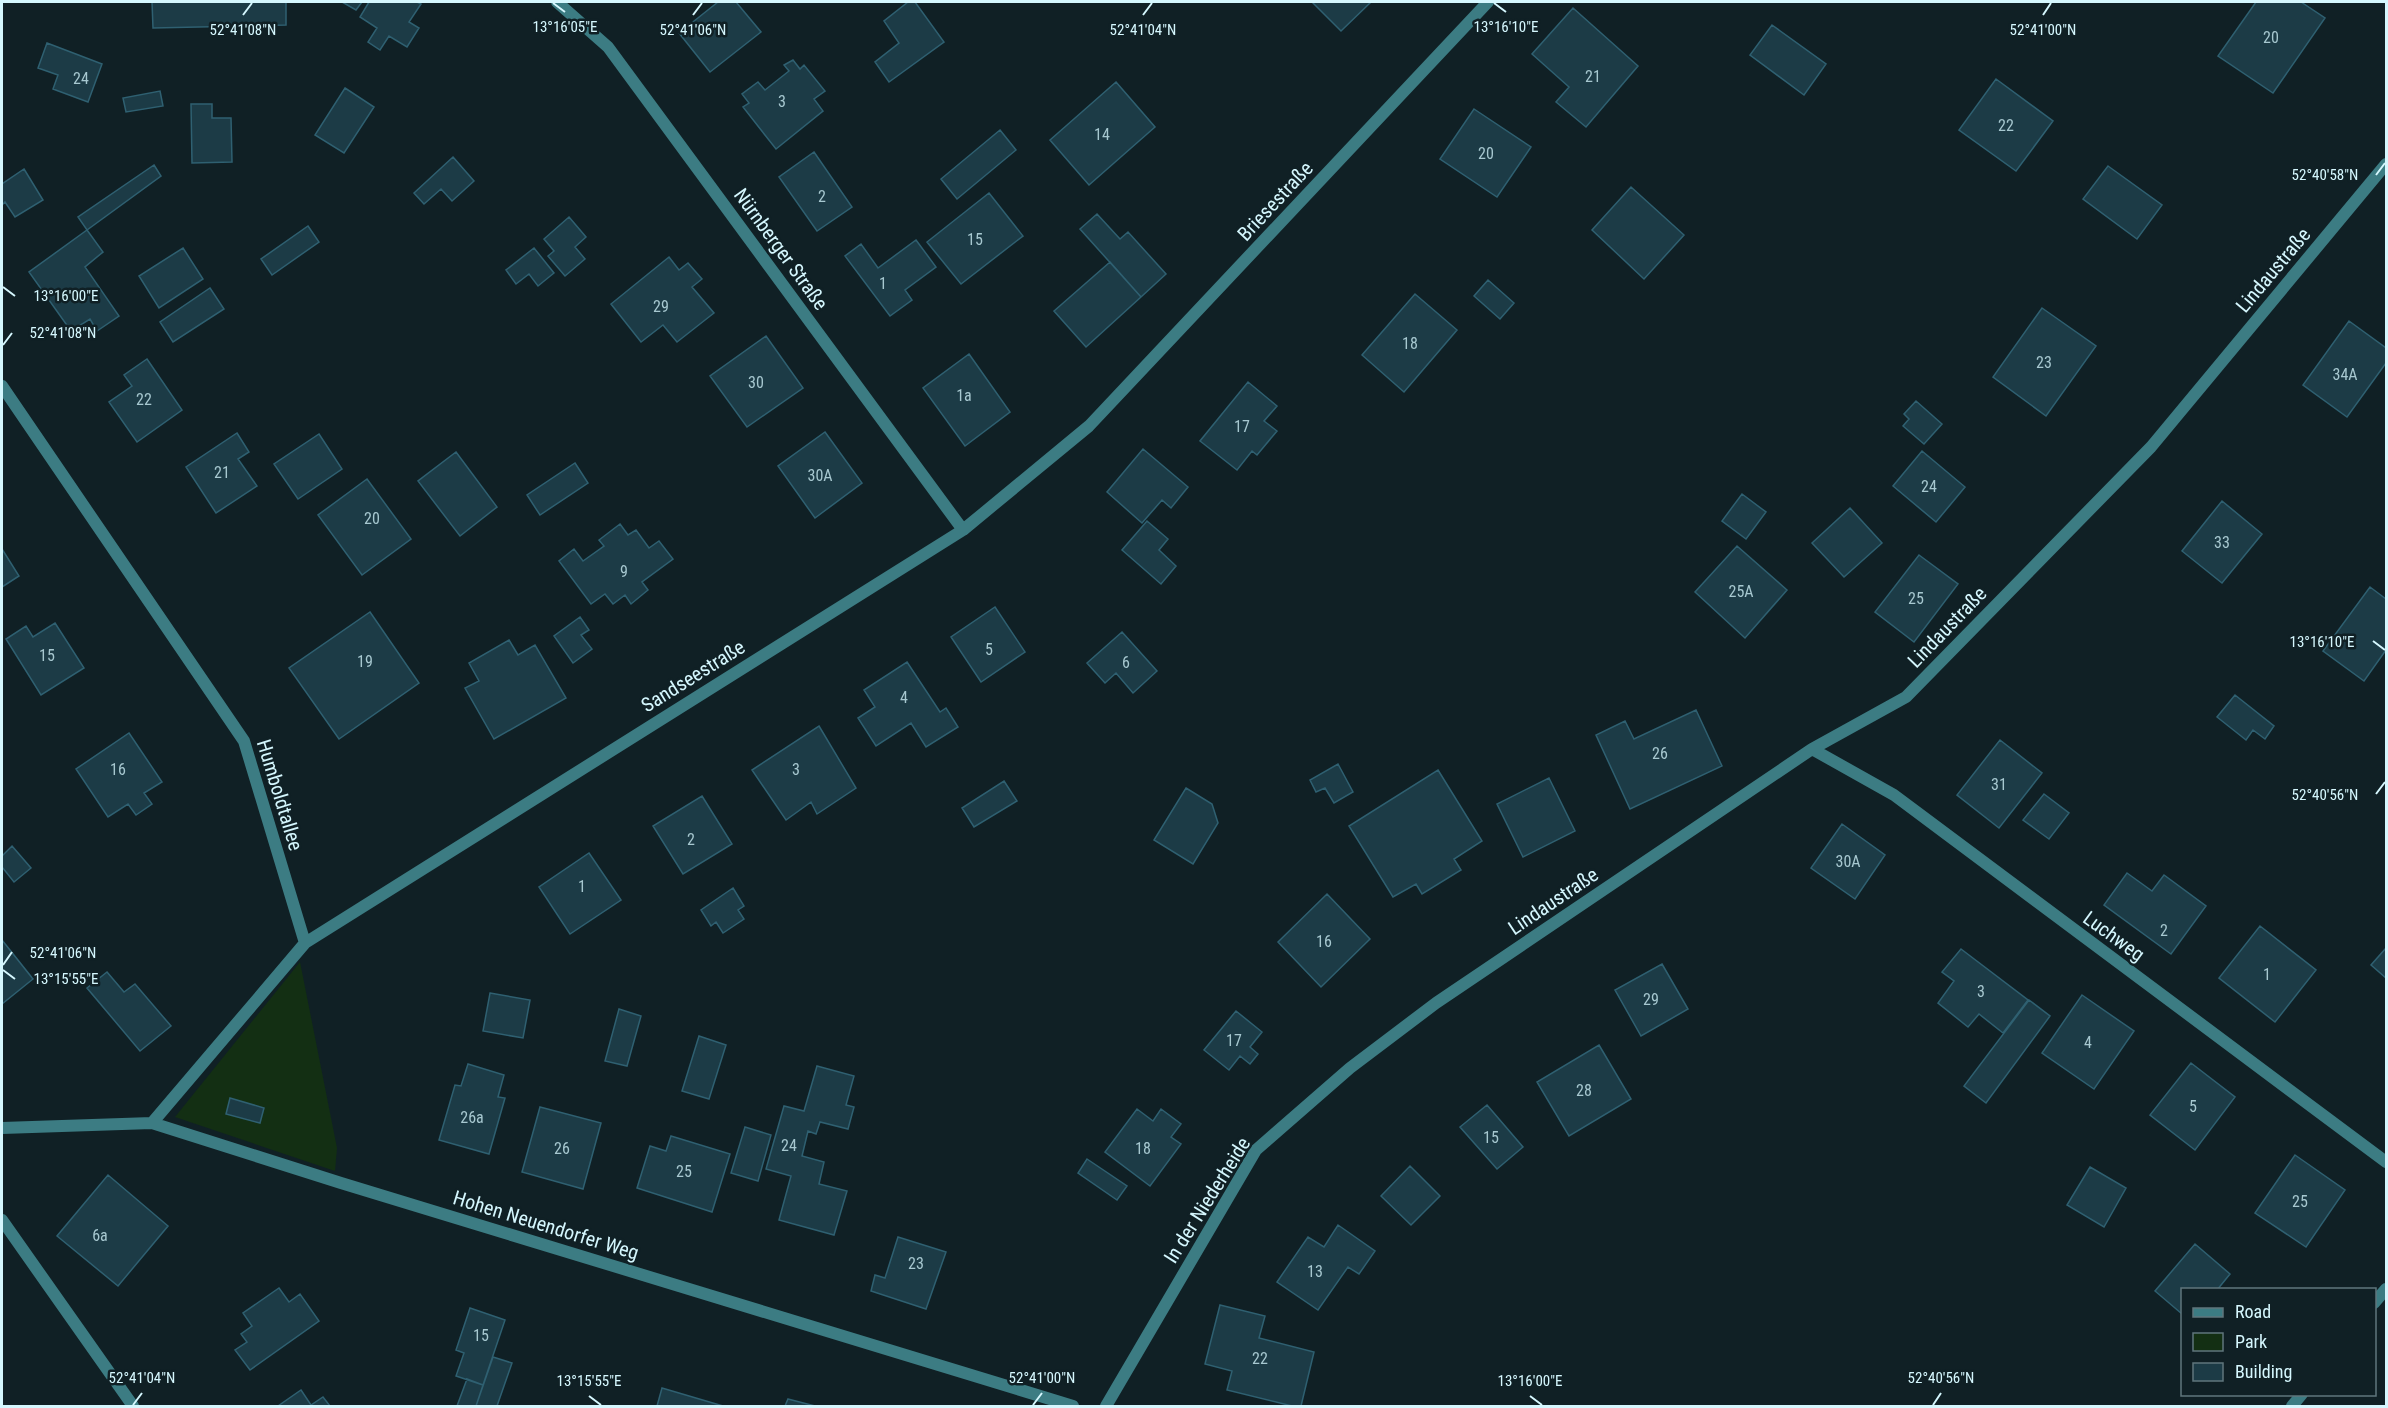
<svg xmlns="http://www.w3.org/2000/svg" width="2388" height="1408" viewBox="0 0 2388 1408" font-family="'Roboto Condensed',sans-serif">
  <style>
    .green { fill: #132f13 }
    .building { fill: #1c3b46; stroke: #2f6071; stroke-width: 1.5 }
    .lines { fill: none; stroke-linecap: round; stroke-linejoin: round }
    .street { stroke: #3c7c83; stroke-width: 12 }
    .ticks { fill: none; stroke: #d5f7fe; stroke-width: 2 }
    .labels { text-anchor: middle; stroke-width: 5; stroke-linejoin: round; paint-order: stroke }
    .number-label { font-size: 16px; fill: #a7c8d0 }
    .street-label { font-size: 20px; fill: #d5f7fe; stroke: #102025 }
    .ticks-label { font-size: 15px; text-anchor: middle; fill: #d5f7fe; stroke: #102025; stroke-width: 5; stroke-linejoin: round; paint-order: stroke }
  </style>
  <rect width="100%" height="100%" fill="#102025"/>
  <path class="green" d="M300 962 337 1148 335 1171 175 1117Z"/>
  <path class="building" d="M152 2H286V25L153 28Z
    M342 2H362L356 10Z
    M369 2H417L421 4 409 22 419 28 407 47 389 36 380 50 368 42 377 28 360 17Z
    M718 2H736L761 32 710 72 679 33Z
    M908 2H915L944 42 889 82 875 62 899 43 884 21Z
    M1312 2H1371L1341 31Z
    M2256 2H2301L2325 18 2273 93 2218 56Z
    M1573 8 1638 66 1586 127 1556 102 1569 87 1532 54Z
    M1772 25 1826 64 1804 95 1750 55Z
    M47 43 102 64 88 102 53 89 58 75 38 68Z
    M793 60 800 69 804 65 825 91 814 99 823 111 776 149 743 107 749 103 742 94 758 82 765 90 789 71 784 65Z
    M1996 79 2053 121 2016 171 1959 130Z
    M1116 82 1155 127 1089 185 1050 140Z
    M345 88 374 107 344 153 315 135Z
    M160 91 163 106 126 112 123 98Z
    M191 104H212V118H231L232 162 192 163Z
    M1474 109 1531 147 1497 197 1440 159Z
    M1000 130 1016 150 957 199 941 179Z
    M814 152 852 207 817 231 779 177Z
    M453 157 474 181 452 201 441 189 424 204 414 193Z
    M154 165 161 176 87 230 78 217Z
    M2108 166 2162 205 2137 239 2083 199Z
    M24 169 43 200 15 217 5 202 2 205V184Z
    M1631 187 1684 235 1644 279 1592 230Z
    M989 193 1023 236 961 284 927 242Z
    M1097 214 1120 239 1128 232 1166 274 1141 297 1080 229Z
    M569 217 586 237 575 247 585 259 565 276 548 256 554 251 544 239Z
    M308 226 319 242 272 275 261 259Z
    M87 230 103 252 85 267 119 316 97 331 90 319 71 331 29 272Z
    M916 240 936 267 905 290 912 300 890 316 845 256 861 244 878 268Z
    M183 248 203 279 159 308 139 276Z
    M534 248 554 273 538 286 529 274 516 284 506 270Z
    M669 257 679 270 688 263 702 279 692 287 714 313 677 342 663 325 641 342 611 304Z
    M1110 262 1141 297 1086 347 1054 311Z
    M1488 280 1514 303 1500 319 1474 296Z
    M210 288 224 309 173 342 160 322Z
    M1415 294 1457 330 1404 392 1362 355Z
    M2042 308 2096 346 2046 416 1993 377Z
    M2349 321 2386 348V363L2347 417 2303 385Z
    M766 336 803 388 747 427 710 376Z
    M969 354 1010 412 965 446 923 388Z
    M147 359 182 410 137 442 109 402 132 386 124 375Z
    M1248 382 1277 406 1264 421 1277 431 1257 455 1252 451 1237 470 1200 441Z
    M1916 401 1942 424 1924 444 1903 426 1909 419 1904 414Z
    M825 432 862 483 815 518 778 466Z
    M237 433 249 452 238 459 257 486 216 513 186 467Z
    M319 434 342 469 298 499 274 464Z
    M1143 449 1188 487 1171 508 1162 500 1142 523 1107 492Z
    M1922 451 1965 487 1936 522 1893 486Z
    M456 452 497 507 460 536 418 481Z
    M575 463 588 483 540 515 527 495Z
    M367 479 411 539 362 575 318 515Z
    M1742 494 1766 512 1746 539 1722 521Z
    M2222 501 2262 534 2222 583 2182 551Z
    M1850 508 1882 543 1844 577 1812 543Z
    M1147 521 1168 539 1159 550 1176 566 1161 584 1122 550Z
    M620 524 628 535 636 530 649 548 659 541 673 559 642 582 648 590 631 604 625 595 613 604 605 594 591 604 559 561 574 549 583 561 604 546 599 540Z
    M1737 546 1787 590 1745 638 1695 592Z
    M2 549 19 576 2 587Z
    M1919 555 1958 584 1914 642 1875 612Z
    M2370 587 2386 599V650L2364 681 2323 651Z
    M995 607 1025 652 981 682 951 637Z
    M370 612 419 683 339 739 289 668Z
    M580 617 589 630 581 635 592 649 573 663 554 636Z
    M55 623 84 668 41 695 6 639 26 626 33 637Z
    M1122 632 1157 671 1133 693 1116 673 1105 683 1087 663Z
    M509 640 518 655 535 645 566 698 494 739 465 688 479 681 469 663Z
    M907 662 940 712 946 708 958 727 926 747 911 723 876 746 858 718 875 707 864 690Z
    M2235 695 2274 726 2265 739 2253 730 2246 740 2217 717Z
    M1696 710 1722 766 1630 809 1596 735 1625 721 1634 739Z
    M819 726 856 788 817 814 811 802 786 820 752 770Z
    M129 733 162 782 144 793 152 804 136 815 128 804 108 817 76 769Z
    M2000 740 2042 773 1999 828 1957 795Z
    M1338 764 1353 792 1334 803 1325 788 1316 792 1310 780Z
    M1438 770 1482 841 1454 859 1461 870 1422 894 1416 884 1393 897 1349 826Z
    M1549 778 1575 831 1523 857 1497 804Z
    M1004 781 1017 801 974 827 962 808Z
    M1186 788 1212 804 1218 823 1193 864 1154 840Z
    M2044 794 2069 813 2049 839 2023 820Z
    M702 796 732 844 683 874 653 826Z
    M1842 824 1885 855 1855 899 1811 868Z
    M12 846 31 868 14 882 2 867V856Z
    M589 853 621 900 570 934 539 887Z
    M2127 873 2152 891 2164 875 2206 906 2171 954 2104 905Z
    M733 888 744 906 738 910 744 919 723 933 716 922 711 926 701 910Z
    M1327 894 1370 939 1321 987 1278 942Z
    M2260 926 2316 970 2275 1022 2219 978Z
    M2 940 33 979 2 1004Z
    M2386 948V978L2371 965Z
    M1961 949 2028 1000 2003 1033 1979 1014 1968 1027 1938 1003 1954 981 1942 972Z
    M1662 964 1688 1009 1641 1036 1615 990Z
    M107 972 124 992 135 984 171 1026 140 1051 87 988Z
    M490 993 530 1000 523 1038 483 1031Z
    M2082 995 2134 1031 2094 1089 2042 1053Z
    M2029 1000 2050 1016 1986 1103 1964 1086Z
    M619 1009 641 1016 627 1066 605 1061Z
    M1236 1011 1262 1032 1250 1047 1258 1054 1250 1064 1240 1056 1229 1070 1204 1050Z
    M699 1036 726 1045 709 1099 682 1091Z
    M1599 1045 1631 1099 1569 1136 1537 1082Z
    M2191 1063 2235 1097 2195 1150 2150 1115Z
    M468 1064 504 1075 498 1097 505 1098 489 1154 439 1140 455 1085 461 1086Z
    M817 1066 854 1076 846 1105 854 1107 848 1129 820 1122 816 1134 808 1131 802 1156 824 1162 819 1184 847 1191 834 1235 779 1220 791 1176 766 1169 784 1106 804 1111Z
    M230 1098 264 1108 260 1123 226 1114Z
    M1487 1105 1523 1147 1497 1169 1460 1127Z
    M540 1107 601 1123 583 1189 522 1172Z
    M1137 1109 1153 1121 1161 1109 1181 1124 1171 1137 1181 1144 1150 1186 1105 1152Z
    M745 1127 771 1135 758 1181 731 1173Z
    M671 1136 730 1154 712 1212 637 1188 650 1146 666 1151Z
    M2295 1155 2345 1190 2306 1247 2255 1213Z
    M1087 1159 1127 1186 1117 1200 1078 1173Z
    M1410 1166 1440 1196 1411 1225 1381 1196Z
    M2090 1167 2126 1188 2104 1227 2067 1205Z
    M108 1175 168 1226 118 1286 57 1236Z
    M1338 1225 1375 1251 1359 1274 1348 1267 1318 1310 1277 1282 1308 1237 1324 1247Z
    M898 1237 946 1252 926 1309 871 1291 875 1275 885 1278Z
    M2195 1244 2230 1274 2217 1290H2182V1314L2155 1291Z
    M279 1288 289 1302 300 1294 319 1321 250 1370 235 1350 247 1342 241 1334 252 1326 243 1313Z
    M1220 1305 1265 1316 1259 1338 1314 1352 1301 1406H1292L1227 1390 1232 1371 1205 1364Z
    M470 1308 505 1320 483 1385 456 1376 464 1353 456 1350Z
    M493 1357 512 1363 497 1406H476Z
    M467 1379 483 1385 476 1406H457Z
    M662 1388 723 1406H657Z
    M301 1390 311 1405 323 1397 330 1406H278Z
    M788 1399 815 1406H785Z"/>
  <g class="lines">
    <path class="street" d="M557 2 608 47 963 530
      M2 386 244 741 305 943 152 1123
      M1812 749 1894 795 2386 1162
      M305 943 963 530 1089 426 1488 2
      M2 1128 152 1123 341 1183 1073 1406
      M2 1220 133 1406
      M2374 1303 2386 1289
      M1106 1406 1256 1150 1350 1068 1436 1003 1812 749 1906 697 2151 447 2386 164
      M2292 1406 2302 1394"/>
  </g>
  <path class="ticks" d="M553 3 565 12M1494 3 1506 12M243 15 252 3M693 15 702 3M1143 15 1152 3M2043 15 2051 3M2376 175 2385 163M3 287 15 296M3 345 12 333M2373 641 2385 650M2376 794 2385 782M3 965 12 952M3 970 15 979M589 1396 601 1405M1530 1396 1542 1405M133 1405 142 1393M1033 1405 1042 1393M1933 1405 1941 1393"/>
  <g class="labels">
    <g class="number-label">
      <text x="2271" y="43">20</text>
      <text x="1593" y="82">21</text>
      <text x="81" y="84">24</text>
      <text x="782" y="107">3</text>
      <text x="2006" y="131">22</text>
      <text x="1102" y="140">14</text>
      <text x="1486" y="159">20</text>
      <text x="822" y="202">2</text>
      <text x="975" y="245">15</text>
      <text x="883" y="289">1</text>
      <text x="661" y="312">29</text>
      <text x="1410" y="349">18</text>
      <text x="2044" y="368">23</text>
      <text x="2345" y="380">34A</text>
      <text x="756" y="388">30</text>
      <text x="964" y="401">1a</text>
      <text x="144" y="405">22</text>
      <text x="1242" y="432">17</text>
      <text x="222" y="478">21</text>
      <text x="820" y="481">30A</text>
      <text x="1929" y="492">24</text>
      <text x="372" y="524">20</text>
      <text x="2222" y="548">33</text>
      <text x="624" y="577">9</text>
      <text x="1741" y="597">25A</text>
      <text x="1916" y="604">25</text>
      <text x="989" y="655">5</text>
      <text x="47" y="661">15</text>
      <text x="365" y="667">19</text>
      <text x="1126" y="668">6</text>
      <text x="904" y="703">4</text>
      <text x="1660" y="759">26</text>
      <text x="118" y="775">16</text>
      <text x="796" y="775">3</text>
      <text x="1999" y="790">31</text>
      <text x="691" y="845">2</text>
      <text x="1848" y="867">30A</text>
      <text x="582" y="892">1</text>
      <text x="2164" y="936">2</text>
      <text x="1324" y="947">16</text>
      <text x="2267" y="980">1</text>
      <text x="1981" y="997">3</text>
      <text x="1651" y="1005">29</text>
      <text x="1234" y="1046">17</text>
      <text x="2088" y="1048">4</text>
      <text x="1584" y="1096">28</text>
      <text x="2193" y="1112">5</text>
      <text x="472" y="1123">26a</text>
      <text x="1491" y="1143">15</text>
      <text x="789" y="1151">24</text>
      <text x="562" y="1154">26</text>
      <text x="1143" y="1154">18</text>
      <text x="684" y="1177">25</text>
      <text x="2300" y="1207">25</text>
      <text x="100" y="1241">6a</text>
      <text x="916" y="1269">23</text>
      <text x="1315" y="1277">13</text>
      <text x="481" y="1341">15</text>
      <text x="1260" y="1364">22</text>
    </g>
    <g class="street-label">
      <text transform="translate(1275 201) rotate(-47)" y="7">Briesestraße</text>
      <text transform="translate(781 249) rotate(54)" y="7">Nürnberger Straße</text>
      <text transform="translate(2273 270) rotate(-50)" y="7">Lindaustraße</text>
      <text transform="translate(1947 627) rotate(-46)" y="7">Lindaustraße</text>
      <text transform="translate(693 676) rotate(-32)" y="7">Sandseestraße</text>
      <text transform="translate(280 795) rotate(73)" y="7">Humboldtallee</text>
      <text transform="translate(1553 901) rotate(-34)" y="7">Lindaustraße</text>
      <text transform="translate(2114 936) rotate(36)" y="7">Luchweg</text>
      <text transform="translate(1207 1200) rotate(-58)" y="7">In der Niederheide</text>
      <text transform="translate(546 1225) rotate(17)" y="7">Hohen Neuendorfer Weg</text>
    </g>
  </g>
  <g class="ticks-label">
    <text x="565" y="32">13°16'05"E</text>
    <text x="1506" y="32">13°16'10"E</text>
    <text x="243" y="35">52°41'08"N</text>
    <text x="693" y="35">52°41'06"N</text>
    <text x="1143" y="35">52°41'04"N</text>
    <text x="2043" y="35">52°41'00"N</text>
    <text x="2325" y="180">52°40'58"N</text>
    <text x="66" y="301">13°16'00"E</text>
    <text x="63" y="338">52°41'08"N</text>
    <text x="2322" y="647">13°16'10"E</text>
    <text x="2325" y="800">52°40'56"N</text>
    <text x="63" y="958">52°41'06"N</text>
    <text x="66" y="984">13°15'55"E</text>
    <text x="142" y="1383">52°41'04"N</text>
    <text x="1042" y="1383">52°41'00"N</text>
    <text x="1941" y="1383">52°40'56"N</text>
    <text x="589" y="1386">13°15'55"E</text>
    <text x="1530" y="1386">13°16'00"E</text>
  </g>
  <rect width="2388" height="1408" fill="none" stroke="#d5f7fe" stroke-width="6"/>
  <rect x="2181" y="1288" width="195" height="108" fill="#102025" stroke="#5f767c" stroke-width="1.5"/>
  <rect x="2193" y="1308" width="30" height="9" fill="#3c7c83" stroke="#5f767c" stroke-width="1.5"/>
  <text x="2235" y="1318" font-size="18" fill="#d5f7fe">Road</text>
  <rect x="2193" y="1333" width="30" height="18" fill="#132f13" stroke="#5f767c" stroke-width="1.5"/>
  <text x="2235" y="1348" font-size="18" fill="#d5f7fe">Park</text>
  <rect x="2193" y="1363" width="30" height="18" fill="#1c3b46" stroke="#5f767c" stroke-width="1.5"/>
  <text x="2235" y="1378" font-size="18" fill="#d5f7fe">Building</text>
</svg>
